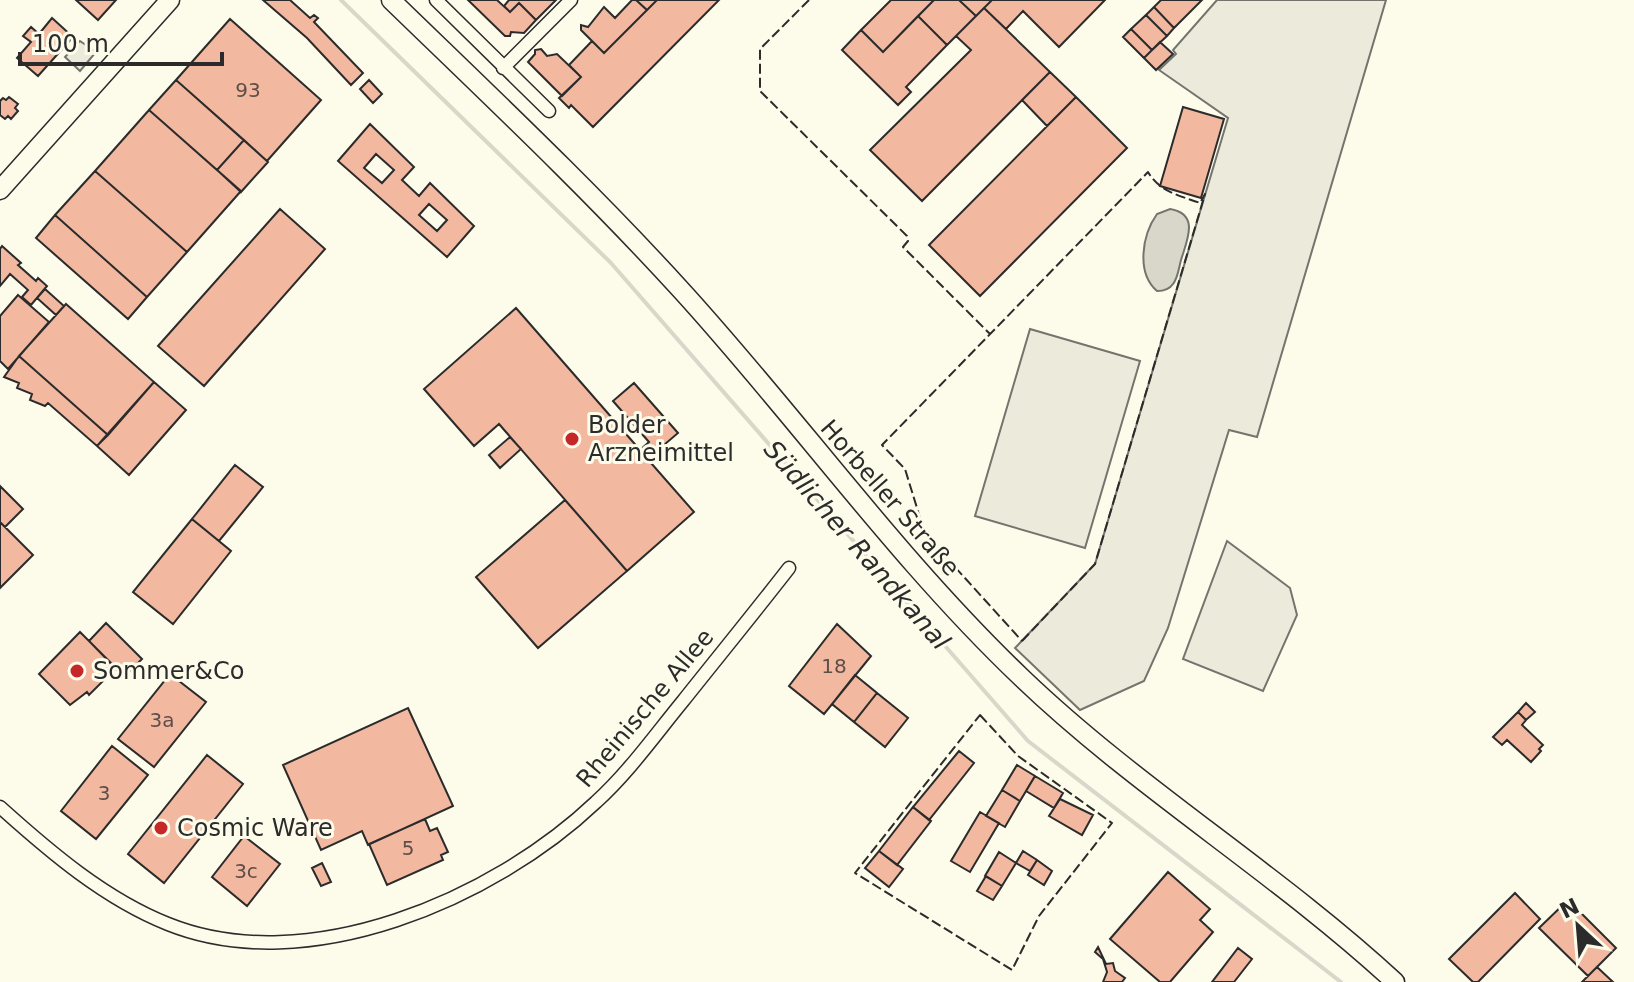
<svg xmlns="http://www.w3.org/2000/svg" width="1634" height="982" viewBox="0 0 1634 982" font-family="'DejaVu Sans',sans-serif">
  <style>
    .green { fill: #ecebdb; stroke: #74746e; stroke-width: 2 }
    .water { fill: #d8d7c9; stroke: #74746e; stroke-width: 2 }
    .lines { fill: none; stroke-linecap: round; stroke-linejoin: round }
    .stream { stroke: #d8d7c9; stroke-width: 4 }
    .building { fill: #f2b8a0; stroke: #2b2b2b; stroke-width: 2; fill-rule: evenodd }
    .street-casing { stroke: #2b2b2b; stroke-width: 15 }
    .secondary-casing { stroke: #2b2b2b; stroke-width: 21 }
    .street { stroke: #fdfbea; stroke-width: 12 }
    .secondary { stroke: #fdfbea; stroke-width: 18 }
    .fence { stroke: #2b2b2b; stroke-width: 2; stroke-dasharray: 10 4; stroke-linecap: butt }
    .poi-dot { fill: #c62828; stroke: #fdfbea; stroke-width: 3 }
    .labels { text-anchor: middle; stroke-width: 6; stroke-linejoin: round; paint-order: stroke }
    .number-label { font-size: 20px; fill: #5d4e48 }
    .poi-label { font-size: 24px; fill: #2b2b2b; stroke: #fdfbea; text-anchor: start }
    .street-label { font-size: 24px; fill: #2b2b2b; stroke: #fdfbea }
    .water-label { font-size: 26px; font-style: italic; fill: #2b2b2b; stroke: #fdfbea }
  </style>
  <rect width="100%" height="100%" fill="#fdfbea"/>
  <path class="green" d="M1217 0H1386L1257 437 1229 430 1168 628 1144 681 1080 710 1015 648 1095 564 1228 118 1159 70 1176 54 1173 50Z
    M80 41 96 52 80 71 65 57Z
    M1030 329 1140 361 1085 548 975 516Z
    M1227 541 1290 588 1297 615 1263 691 1183 659Z"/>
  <path class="water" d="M1170 209C1200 214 1187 240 1181 260 1179 267 1178 278 1173 284 1169 290 1163 291 1157 291 1136 273 1142 235 1157 214Z"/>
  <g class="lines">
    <path class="stream" d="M341 0 611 263 1028 741 1341 982"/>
  </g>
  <path class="building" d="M76 0H116L98 20Z
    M263 0H290L310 18 314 15 318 18 314 22 363 73 351 85 307 38Z
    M468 0H497L510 12 519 3 536 20 524 33 511 32 510 36H505Z
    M509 0H556L536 20 519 3 510 12 504 6Z
    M632 0H636L647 10 604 53 581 30V25L588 27 604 7 615 18Z
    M636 0H657L647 10Z
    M657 0H719L593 127 571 105 569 108 559 98 581 77 569 65 592 41 604 53Z
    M891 0H934L883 52 861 30Z
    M934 0H959L976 16 947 45 918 16Z
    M959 0H992L976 16Z
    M992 0H1105L1059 47 1023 11 1006 29 984 8Z
    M1161 0H1202L1174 28 1154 7Z
    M1154 7 1174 28 1167 36 1146 15Z
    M984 8 1050 72 922 201 870 150 971 50 956 36Z
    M1146 15 1167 36 1152 50 1131 29Z
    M918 16 947 45 906 87 911 92 898 105 842 50 861 30 883 52Z
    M52 18 73 37 38 76 17 58 31 42 23 36 31 27 39 34Z
    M230 19 321 100 267 161 176 80Z
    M1131 29 1152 50 1144 58 1123 37Z
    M1160 42 1173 54 1156 70 1144 58Z
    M541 49 547 56 557 54 581 77 562 96 528 62 535 54V50Z
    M1050 72 1076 97 1047 126 1022 100Z
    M176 80 244 140 217 170 149 110Z
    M369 80 382 94 373 103 360 89Z
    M9 97 18 104 15 108 18 111 11 119 8 116 5 119 0 115V101L3 98 6 100Z
    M1076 97 1127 148 980 296 929 245Z
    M1183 107 1224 119 1201 198 1160 186Z
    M149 110 241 191 187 252 95 171Z
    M370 124 414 167 402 180 419 196 430 183 474 226 447 257 338 161ZM376 154 394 170 382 183 364 168ZM429 204 447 220 437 231 419 215Z
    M244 140 268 162 241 192 217 170Z
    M95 171 187 252 147 297 55 215Z
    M280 209 325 249 204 386 158 346Z
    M55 215 147 297 128 319 36 238Z
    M2 246 21 263 18 265 36 281 38 278 47 286 31 305 22 297 28 290 10 274 0 286V249Z
    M45 289 64 306 56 315 37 298Z
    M18 295 49 322 8 369 0 361V316Z
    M66 304 154 382 108 435 19 356Z
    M516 308 640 450 649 442 613 401 634 383 678 433 657 451 653 447 644 455 694 512 627 571 499 424 474 446 424 389Z
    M19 356 108 435 97 446 48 403 45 406 30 400 32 394 17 388 19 383 4 377Z
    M154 382 186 410 129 475 97 446Z
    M510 437 521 449 500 468 489 455Z
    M235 465 263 487 219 541 192 519Z
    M0 486 23 509 5 527 0 522Z
    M565 500 627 571 538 648 476 577Z
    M192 519 231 551 173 624 133 592Z
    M0 522 33 555 0 588Z
    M106 623 142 659 124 677 89 641Z
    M837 624 871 656 824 714 789 686Z
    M80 632 116 668 89 695 87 692 70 705 39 674Z
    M170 674 206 702 154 767 118 739Z
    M855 675 877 693 854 722 832 704Z
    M877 693 908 718 885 747 854 722Z
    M1526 703 1535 712 1526 720 1518 712Z
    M408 708 453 806 368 845 362 831 321 850 283 765Z
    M1518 712 1526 720 1522 725 1543 745 1539 749 1541 751 1531 762 1507 740 1502 745 1493 737Z
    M112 746 148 775 96 839 61 811Z
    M959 751 974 763 929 820 913 807Z
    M207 755 243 784 164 883 128 854Z
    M1017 765 1035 776 1020 801 1002 790Z
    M1035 776 1063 793 1054 808 1026 791Z
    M1002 790 1020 801 1005 827 986 816Z
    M1060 799 1093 815 1082 835 1049 816Z
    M913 807 931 821 897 865 879 851Z
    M980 812 999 823 970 872 951 861Z
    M425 819 430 831 437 828 448 852 441 855 443 860 387 885 369 844Z
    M244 836 280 864 247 906 212 877Z
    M879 851 903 869 889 887 865 868Z
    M1023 851 1037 860 1030 871 1016 863Z
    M999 852 1016 863 1002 886 985 876Z
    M1037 860 1052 871 1044 885 1028 875Z
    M322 863 331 882 321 886 312 868Z
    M1168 872 1210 909 1200 920 1213 932 1170 982H1160L1110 939Z
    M986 876 1002 886 993 900 977 891Z
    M1515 893 1540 919 1478 982H1473L1449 959Z
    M1568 900 1616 948 1588 976 1539 928Z
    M1098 947 1106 964 1113 963 1115 971 1125 978 1122 982H1103L1107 972 1103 959 1095 952Z
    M1238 948 1252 959 1234 982H1212Z
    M1597 967 1613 982H1582Z"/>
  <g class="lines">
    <g class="street-casing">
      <path id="street" d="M436 0 549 111
        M503 68 571 0
        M0 807C50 852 105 899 168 924 307 980 494 899 596 802 629 772 655 735 683 701 718 657 754 613 789 568"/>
    </g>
    <g class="secondary-casing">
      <path id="secondary" d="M391 0C489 95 589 189 681 290 797 417 897 559 1022 678 1138 789 1277 873 1395 982
        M0 190 170 0"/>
    </g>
    <use href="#street" class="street"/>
    <use href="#secondary" class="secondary"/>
    <path class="fence" d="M809 0 760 49V91L907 236 908 241 903 247 990 334
      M1022 641 1095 564 1205 194 1200 203C1178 195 1160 192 1148 172L882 445 905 469 925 534 1022 641
      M980 715 1018 756 1112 823 1039 916 1012 970 855 873Z"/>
  </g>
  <g class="poi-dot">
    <circle cx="572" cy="439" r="8"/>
    <circle cx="77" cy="671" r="8"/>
    <circle cx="161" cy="828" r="8"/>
  </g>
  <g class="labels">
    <g class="number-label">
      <text x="248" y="97">93</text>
      <text x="834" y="673">18</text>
      <text x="162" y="727">3a</text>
      <text x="104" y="800">3</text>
      <text x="408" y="855">5</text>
      <text x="246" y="878">3c</text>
    </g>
    <g class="poi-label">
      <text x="588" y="433">Bolder<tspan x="588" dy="28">Arzneimittel</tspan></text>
      <text x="93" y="679">Sommer&amp;Co</text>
      <text x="177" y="836">Cosmic Ware</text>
    </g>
    <g class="street-label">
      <text transform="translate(890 498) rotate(49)" y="8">Horbeller Straße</text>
      <text transform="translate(645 708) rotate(-50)" y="8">Rheinische Allee</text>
    </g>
    <g class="water-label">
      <text transform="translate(857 545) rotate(49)" y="9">Südlicher Randkanal</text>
    </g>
  </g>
  <g transform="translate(1578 926) rotate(334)" stroke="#fdfbea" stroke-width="6" paint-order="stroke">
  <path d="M0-6L14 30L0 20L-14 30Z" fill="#2b2b2b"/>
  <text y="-12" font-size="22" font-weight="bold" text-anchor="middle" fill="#2b2b2b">N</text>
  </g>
  <path d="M20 52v12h202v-12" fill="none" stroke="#2b2b2b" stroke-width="4"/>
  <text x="32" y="52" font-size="24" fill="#2b2b2b" stroke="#fdfbea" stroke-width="6" paint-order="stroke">100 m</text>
</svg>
